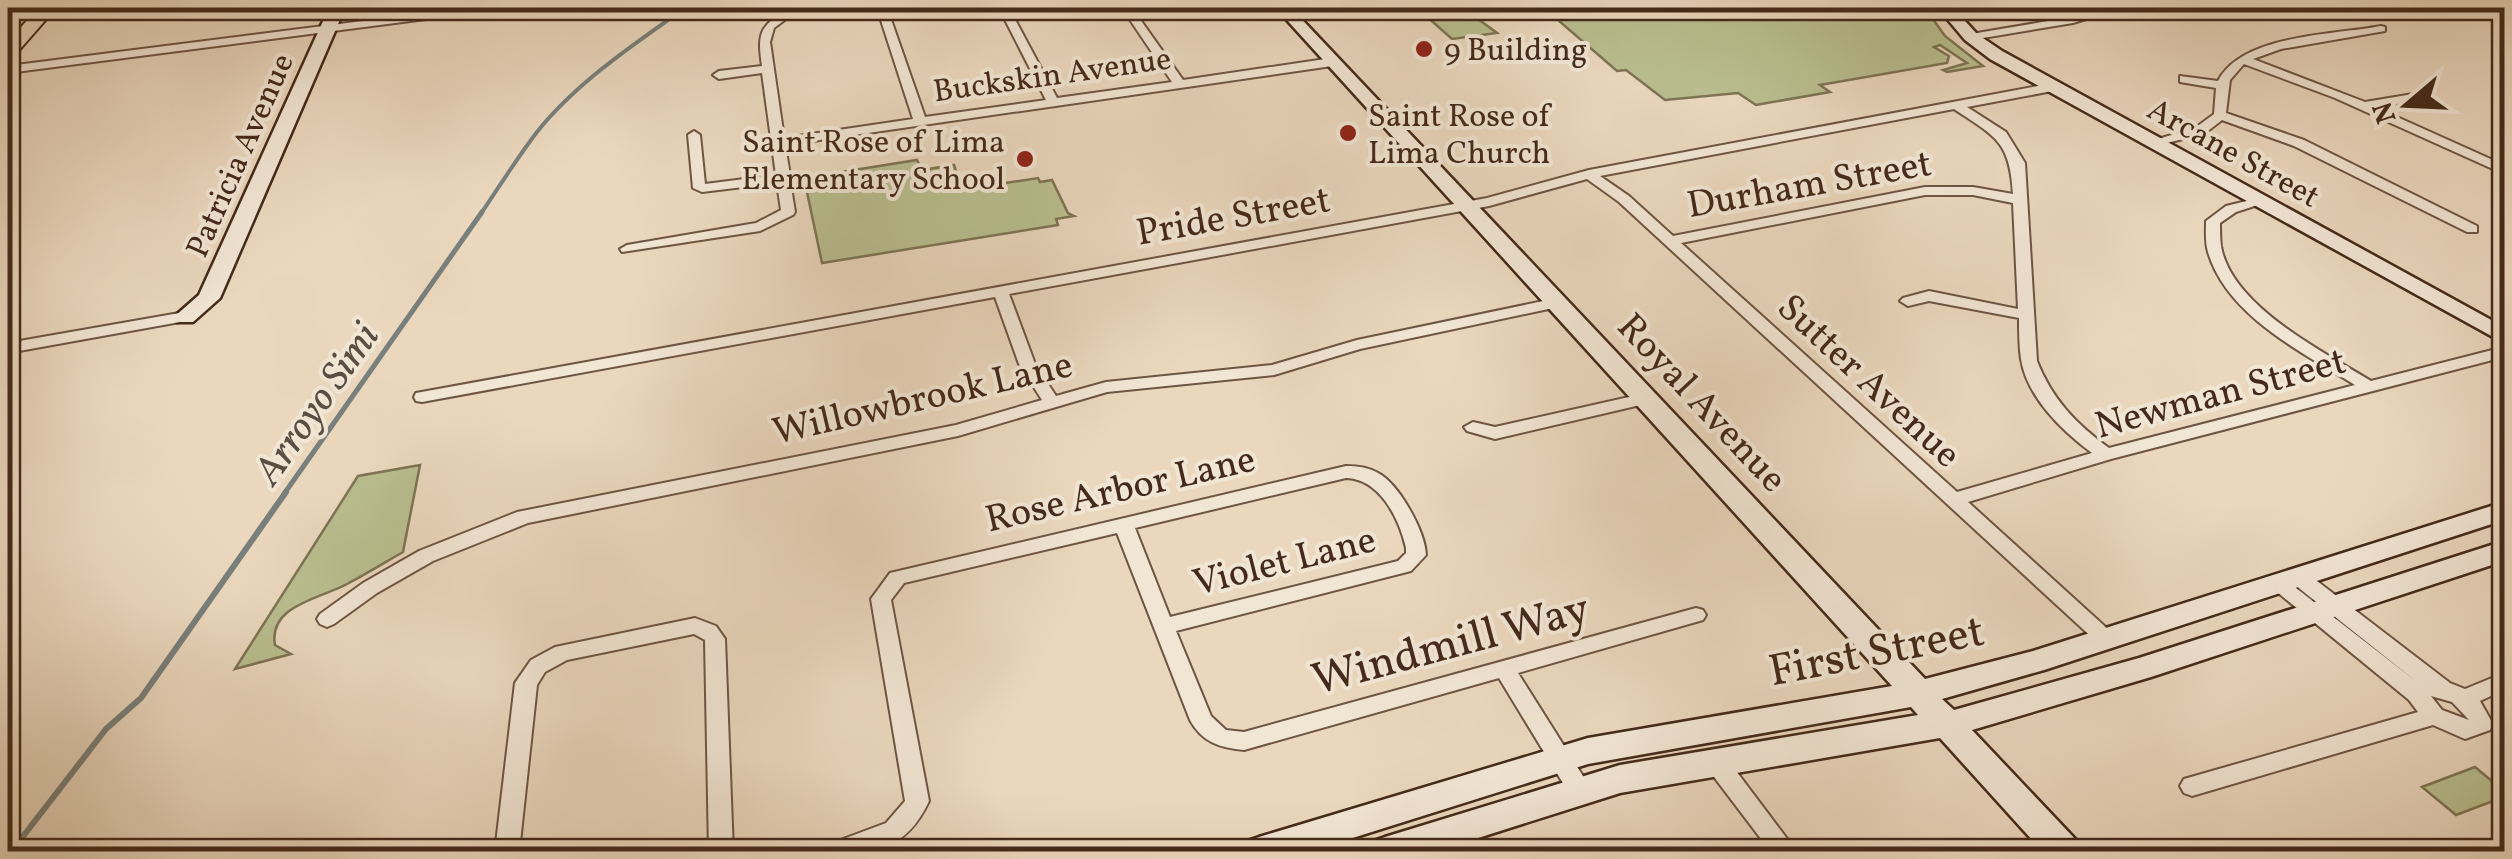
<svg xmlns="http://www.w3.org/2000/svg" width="2512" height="859" viewBox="0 0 2512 859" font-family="Vollkorn,serif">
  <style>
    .green { fill: #b9be8f; stroke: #7e7454; stroke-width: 2.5 }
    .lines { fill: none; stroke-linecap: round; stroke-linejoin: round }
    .stream-far2 { stroke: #797f7b; stroke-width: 4 }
    .stream-far1 { stroke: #797f7b; stroke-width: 5 }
    .stream { stroke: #797f7b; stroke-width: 6 }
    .street-casing { stroke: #6e5543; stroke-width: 4 }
    .secondary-casing { stroke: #442a1a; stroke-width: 5 }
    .primary-casing { stroke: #442a1a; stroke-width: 4 }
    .street { fill: #f1e5d4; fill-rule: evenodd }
    .secondary { fill: #f1e5d4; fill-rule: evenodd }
    .primary { fill: #ead7bd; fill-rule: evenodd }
    .poi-dot { fill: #8f2418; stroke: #f1e5d4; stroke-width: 4 }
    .labels { text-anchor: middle; stroke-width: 8; stroke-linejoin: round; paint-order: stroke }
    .far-poi-label { font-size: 32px; fill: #442a1a; stroke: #f1e5d4; text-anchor: start }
    .far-street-label { font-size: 32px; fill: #442a1a; stroke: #f1e5d4 }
    .street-label { font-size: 38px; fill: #442a1a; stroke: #f1e5d4 }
    .water-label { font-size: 40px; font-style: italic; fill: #5a4d42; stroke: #f1e5d4 }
    .near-street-label { font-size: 45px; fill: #442a1a; stroke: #f1e5d4 }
  </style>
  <rect width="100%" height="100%" fill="#ead7bd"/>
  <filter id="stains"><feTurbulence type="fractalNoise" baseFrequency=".002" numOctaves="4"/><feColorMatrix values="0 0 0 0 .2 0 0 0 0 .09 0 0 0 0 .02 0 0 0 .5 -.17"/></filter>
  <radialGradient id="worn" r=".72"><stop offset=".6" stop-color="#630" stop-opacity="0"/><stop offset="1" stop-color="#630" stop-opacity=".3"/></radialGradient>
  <path class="green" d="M1417 8H1463L1497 33 1452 39Z
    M1544 8H1925L1945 36 1983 66 1947 72 1943 70 1967 63 1940 45 1934 47 1949 56 1947 63 1820 85 1830 92 1756 105 1738 93 1665 100 1626 70 1617 71Z
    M917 160 922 170 954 165 960 183H948L965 185 967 189 1038 178 1040 182 1052 180 1068 213 1074 216 1056 219 1058 225 822 263 804 178Z
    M420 465 403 552C384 563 366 574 347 584 322 598 268 605 275 645L291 654 235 669 358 476Z
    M2475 767 2504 791V797L2456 815 2422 787Z"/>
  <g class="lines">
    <path class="stream-far2" d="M480 215C499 187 517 158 537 132 576 83 634 44 685 8"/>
    <path class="stream-far1" d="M284 494 482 212"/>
    <path class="stream" d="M11 852 106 729 141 698 286 492"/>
    <g class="street-casing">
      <path id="street" d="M466 8H493L488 11 8 73V66Z
        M789 8H801L774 28 770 42 784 138 913 119 877 8H887L925 117 1046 100 999 8H1009L1057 98 1172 82 1122 8H1132L1183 80 1332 58 1338 62 1332 66 785 145 790 175 793 178 790 181 795 212 793 215 760 231 622 252 620 249 627 245 756 223 781 210 777 183 702 192 693 188 688 135 694 131 700 135 705 184 776 175 762 73 719 79 713 75 719 71 762 66C757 31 760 27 789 8Z
        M2106 8H2121L2073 23 1971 40 1965 37 1971 34 2072 17Z
        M2381 26 2385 27V31L2281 49 2253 59 2365 102 2431 91V97L2377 108 2504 165V174L2335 98 2244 64 2230 80 2226 113 2304 140 2477 226V232H2467L2294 146 2222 120 2204 134 2154 146 2148 142 2195 128 2214 114 2216 88 2180 82V76L2218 81C2242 34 2335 35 2381 26Z
        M2054 83 2060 87 2058 90 1967 107 2006 132 2025 163 2037 361C2052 399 2076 424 2109 448L2355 385C2302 352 2227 316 2208 252 2205 242 2206 231 2206 221L2226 206 2263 197 2270 201 2236 212 2220 223C2220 230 2220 239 2221 246 2231 306 2324 352 2371 381L2504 347V357L2111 459 1968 502 2111 632 2114 637 2111 642 2104 645 2097 642 1619 202 1587 179 1489 206 1009 294 1035 364 1056 396 1106 382 1272 365 1357 340 1553 299 1561 304 1558 307 1360 349 1274 375 1107 392 958 436 528 523 433 561 377 593 334 624 327 627 320 624 317 619 320 614 363 583 419 551 517 512 956 425 1042 400 1019 364 995 297 422 402 416 401 414 397 416 393 1487 198 1589 170ZM1954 109C1996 137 2010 141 2013 194L1973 187H1925L1673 236 1629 196 1600 176ZM1925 195H1973L2013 203 2018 309 1929 291 1903 298 1900 301 1908 306 1929 301 2019 318C2019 331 2019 346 2021 359 2027 397 2062 431 2092 453L1957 492 1681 243Z
        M185 312 191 314 193 317 191 320 8 353V343Z
        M1647 393 1653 394 1656 398 1653 402 1495 439 1467 431 1464 427 1473 422 1495 427Z
        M1346 466C1357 466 1368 467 1378 473 1399 484 1425 531 1426 555L1411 571 1176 631 1211 716 1226 730 1244 732 1696 608 1703 610 1706 615 1703 620 1518 673 1588 784 1592 791 1588 798 1580 801 1572 798 1499 678 1244 750C1220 748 1202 742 1190 720L1117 533 904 583 891 600 929 801C905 852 875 852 824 852L827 845 886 823 905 801 871 599 890 573ZM1346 478C1380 479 1399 518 1406 548V553L1398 561 1170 617 1135 528Z
        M2297 569 2304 571 2450 683 2465 689 2504 673V690L2480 701 2493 724 2490 730 2465 739 2433 725 2192 796 2184 793 2180 786 2184 779 2418 712 2409 700 2266 583 2269 578H2283L2417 682 2290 581 2287 576 2290 571ZM2431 696 2452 702 2469 720 2442 710Z
        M695 618 716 626 725 639 733 852H709L705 640 694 634 567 660 545 672 537 685 519 852H495L515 683 531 660 555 647Z
        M1716 753 1724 755 1797 852H1771L1708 769 1705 762 1708 755Z"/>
    </g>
    <g class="secondary-casing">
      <path id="secondary" d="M329 8H345L220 298 193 322H177L174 317 199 295Z
        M1276 8H1291L1925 679 2033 651 2504 502V520L2044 670 1942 699 1954 710 2139 658 2504 541V561L2151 677 1972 730 2077 841 2082 852H2043L1940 738 1620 793 1434 852H1368L1373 841 1385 837 1620 765 1918 715 1911 707 1588 764 1308 852H1242L1247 841 1259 837 1588 738 1892 686Z
        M1938 8H1953L1977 34 2002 51 2504 327V343L1990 59 1965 40Z"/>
    </g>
    <g class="primary-casing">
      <path id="primary" d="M38 8H56L14 56 8 57V42Z"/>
    </g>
    <use href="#street" class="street"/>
    <use href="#secondary" class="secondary"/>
    <use href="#primary" class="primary"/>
  </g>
  <g class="poi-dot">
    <circle cx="1424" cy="49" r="10"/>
    <circle cx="1348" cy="133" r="10"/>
    <circle cx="1025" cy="159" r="10"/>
  </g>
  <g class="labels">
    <g class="far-poi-label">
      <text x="1444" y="60">9 Building</text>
      <text x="1368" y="126">Saint Rose of<tspan x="1368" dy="37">Lima Church</tspan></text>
      <text x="1005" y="152" text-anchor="end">Saint Rose of Lima<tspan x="1005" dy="37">Elementary School</tspan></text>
    </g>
    <g class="far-street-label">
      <text transform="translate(1052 74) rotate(-8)" y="11">Buckskin Avenue</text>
      <text transform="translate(2234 152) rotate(29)" y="11">Arcane Street</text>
      <text transform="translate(239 155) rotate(-66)" y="11">Patricia Avenue</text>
    </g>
    <g class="street-label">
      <text transform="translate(1809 183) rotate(-10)" y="13">Durham Street</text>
      <text transform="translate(1233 215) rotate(-10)" y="13">Pride Street</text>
      <text transform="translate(1870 380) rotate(43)" y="13">Sutter Avenue</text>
      <text transform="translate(2220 392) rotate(-15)" y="13">Newman Street</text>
      <text transform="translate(922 397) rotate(-13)" y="13">Willowbrook Lane</text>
      <text transform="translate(1703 402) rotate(47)" y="13">Royal Avenue</text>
      <text transform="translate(1120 488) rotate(-13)" y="13">Rose Arbor Lane</text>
      <text transform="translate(1284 560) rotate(-14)" y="13">Violet Lane</text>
    </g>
    <g class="water-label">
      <text transform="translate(315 403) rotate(-55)" y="14">Arroyo Simi</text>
    </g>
    <g class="near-street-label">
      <text transform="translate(1450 642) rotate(-15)" y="16">Windmill Way</text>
      <text transform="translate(1876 649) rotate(-11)" y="16">First Street</text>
    </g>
  </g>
  <rect width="2512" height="859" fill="none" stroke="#ead7bd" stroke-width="40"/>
  <rect x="10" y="10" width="2492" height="839" fill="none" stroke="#442a1a" stroke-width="5"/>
  <rect x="20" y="20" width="2472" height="819" fill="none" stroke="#442a1a" stroke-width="2.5"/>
  <g transform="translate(2407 105) rotate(251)" stroke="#f1e5d4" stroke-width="8" paint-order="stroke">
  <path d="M0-8L18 38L0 25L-18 38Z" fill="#442a1a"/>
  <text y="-15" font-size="28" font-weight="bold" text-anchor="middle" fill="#442a1a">N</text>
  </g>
  <rect width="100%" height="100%" filter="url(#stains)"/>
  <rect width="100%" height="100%" fill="url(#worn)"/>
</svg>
